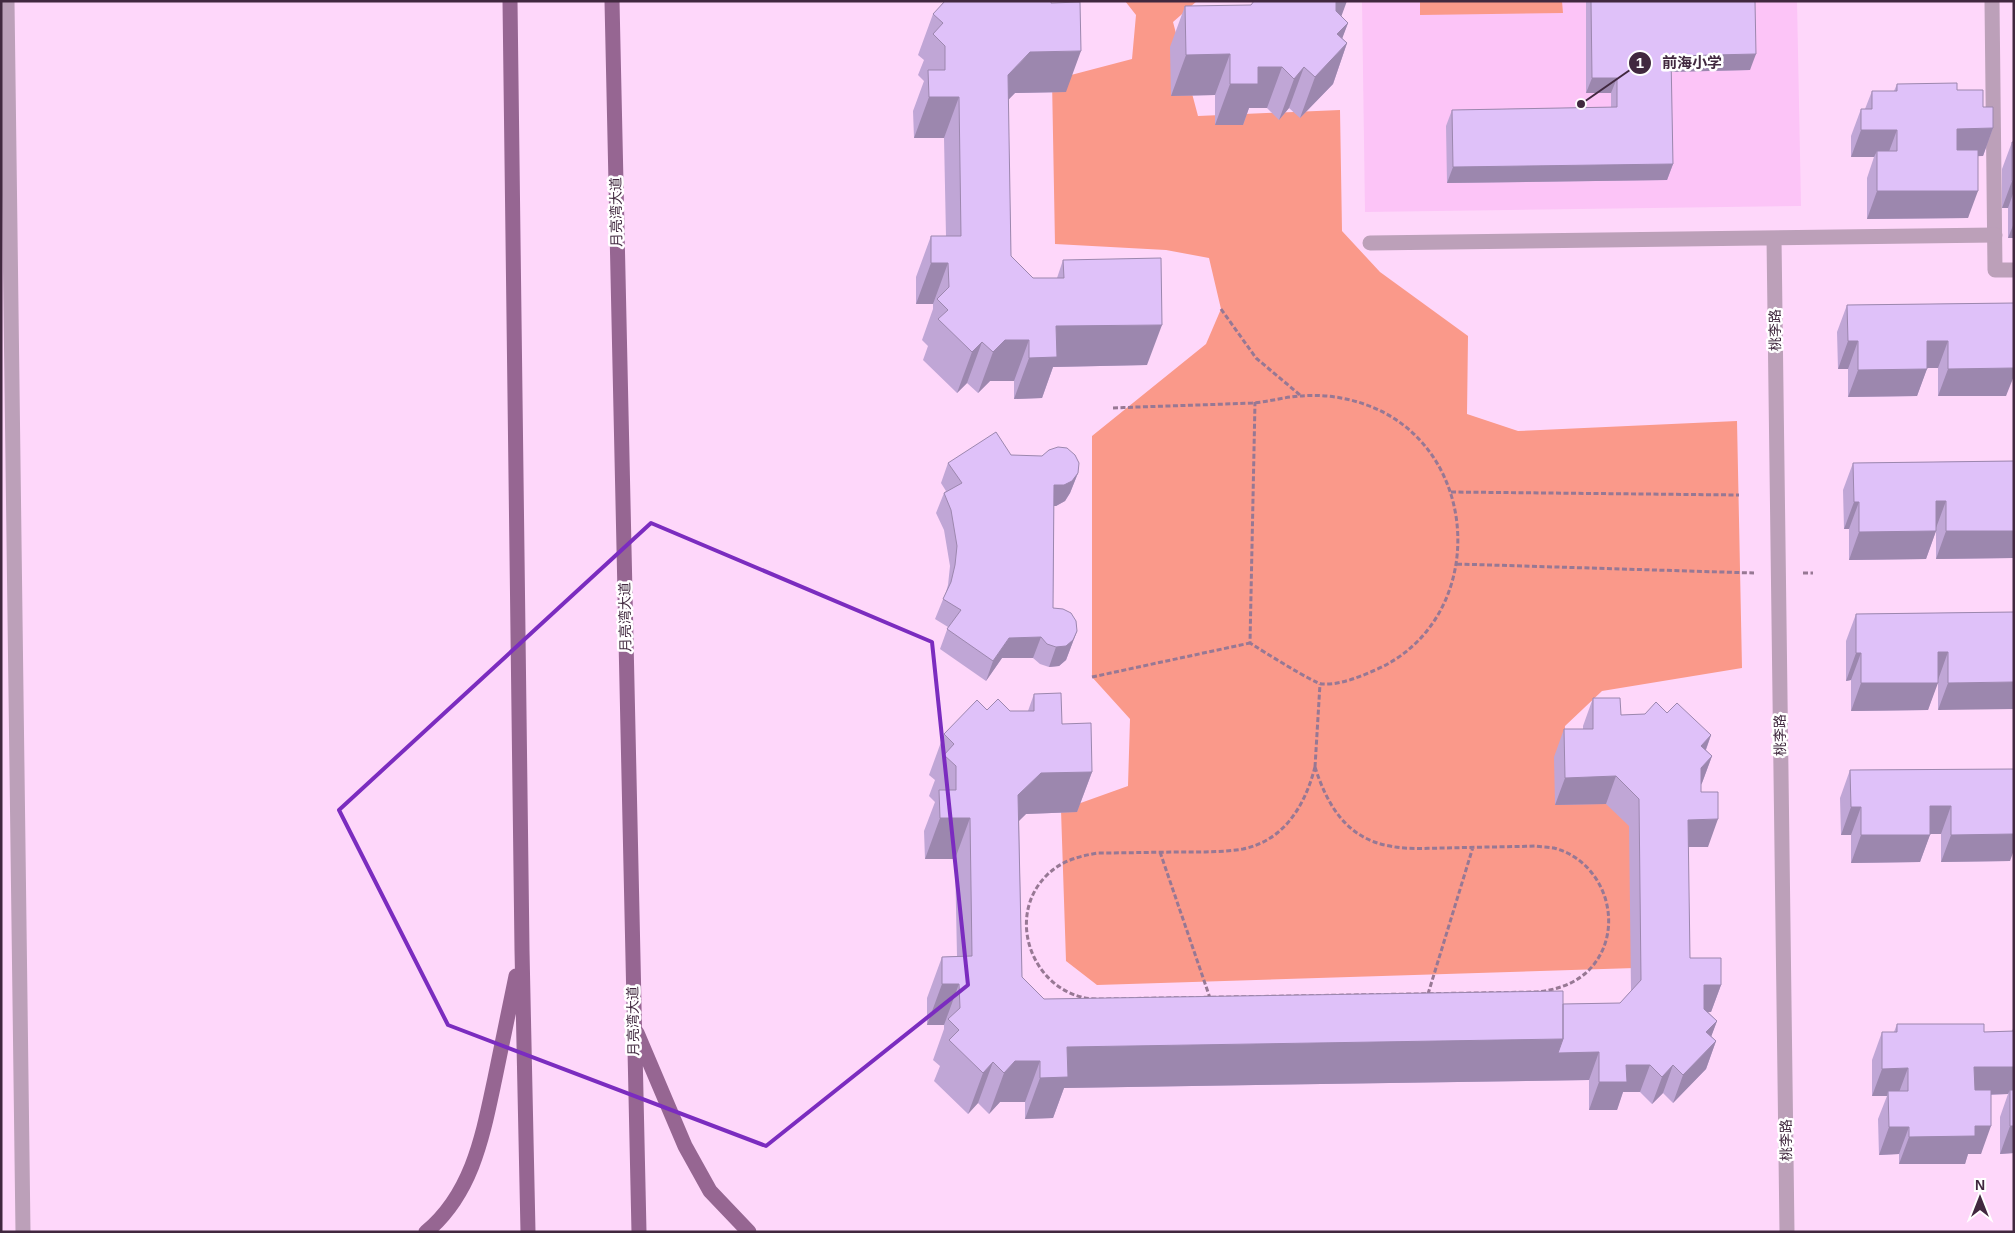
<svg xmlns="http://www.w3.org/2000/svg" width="2015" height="1233" viewBox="0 0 2015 1233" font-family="Arial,'Noto Sans SC',sans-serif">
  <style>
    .built { fill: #fcc4f7 }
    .green { fill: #fa998a }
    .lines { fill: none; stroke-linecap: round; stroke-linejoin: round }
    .path { stroke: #977894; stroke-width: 3; stroke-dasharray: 5 2.5; stroke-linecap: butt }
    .lane { stroke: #bca0b9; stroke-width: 15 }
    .street { stroke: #bca0b9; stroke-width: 15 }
    .primary { stroke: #966692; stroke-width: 15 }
    .wall { fill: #c0a6d6 }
    .shaded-wall { fill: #9c87ae }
    .building { fill: #dfc1f9; stroke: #9c87ae }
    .marked { fill: none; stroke: #7b2cbf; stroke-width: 4; stroke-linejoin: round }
    .labels { text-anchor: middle; stroke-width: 5; stroke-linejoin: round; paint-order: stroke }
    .street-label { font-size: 14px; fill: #41283f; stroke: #fff }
    .leader { fill: none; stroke: #41283f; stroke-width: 2 }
    .callout-dot { fill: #41283f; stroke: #fff; stroke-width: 2 }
    .mark-label { font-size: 15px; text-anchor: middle; font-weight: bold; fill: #fff }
    .callout-label { font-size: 15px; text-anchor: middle; font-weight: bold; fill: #41283f; stroke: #fff; stroke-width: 5; stroke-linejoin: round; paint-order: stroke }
  </style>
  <rect width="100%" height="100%" fill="#fed7fa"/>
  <path class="built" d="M1362 1H1797L1801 206 1365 212Z"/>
  <path class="green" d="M1125 1H1197L1173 22 1198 116 1340 110 1342 231 1380 272 1468 336 1467 414 1518 431 1737 421 1742 668 1602 691 1565 726 1562 786 1647 800 1635 968 1097 985 1066 961 1061 810 1128 786 1130 719 1092 677V436L1206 344 1221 309 1209 258 1166 250 1055 244 1052 80 1132 59 1136 15Z
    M1420 1H1562L1563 13 1420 15Z"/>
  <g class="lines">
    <path class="path" d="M1221 309 1256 358 1300 395
      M1113 408C1159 406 1205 405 1252 403 1268 402 1284 397 1300 396 1321 394 1344 397 1364 404 1484 445 1491 622 1373 671 1357 678 1339 685 1322 684 1315 684 1261 650 1250 643L1255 402
      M1451 492 1739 495
      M1457 564 1754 573
      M1803 573H1813
      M1092 677 1250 643
      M1315 767C1327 805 1347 839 1390 846 1408 850 1428 848 1447 848 1476 847 1506 847 1535 846 1541 847 1548 847 1554 848 1607 862 1627 931 1589 970 1575 984 1556 990 1537 992L1100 999C1094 999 1087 999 1081 997 1029 983 1007 914 1047 875 1061 861 1079 856 1098 853 1128 853 1157 852 1186 852 1205 852 1225 852 1243 849 1285 840 1305 805 1315 767Z
      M1315 767 1320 684
      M1160 852 1210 998
      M1428 994 1473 847"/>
    <path class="lane" d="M7 1 23 1232
      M1992 1 1995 270H2014"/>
    <path class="street" d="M1774 238 1787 1232
      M1370 243 1995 235"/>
    <path class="primary" d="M510 1 522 950 528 1232
      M612 1 639 1232
      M637 1033 685 1146 710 1191 749 1232
      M426 1232C473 1193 483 1134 495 1078 502 1044 509 1010 516 976"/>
  </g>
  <path class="wall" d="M1586 1H1755L1750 70 1671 72 1673 164 1667 180 1447 183 1446 126 1452 110 1611 107V93H1586Z
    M1185 6 1341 17 1348 23 1342 38 1347 43 1333 84 1300 118 1289 108 1279 120 1267 108H1249L1243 125H1215V95L1171 96 1170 47Z
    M933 14 1066 92 1015 93 1008 99 1011 256 1033 278H1057L1063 260 1147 365 1053 367 1042 398 1014 399V381H990L978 393 967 383 957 393 923 360 928 346 922 340 933 309V304H916V277L931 236H946L944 138H914L913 111 924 81 918 75 924 60 918 55Z
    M1897 84 1957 90 1983 107 1993 128 1983 156H1978L1968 218 1867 219V178L1874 157H1851V136L1861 109H1865L1872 91H1894Z
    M2012 142H2014V238H2008V208H2002V169Z
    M2014 303 2006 396H1938V368H1927L1917 396 1848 397V369H1838L1837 332 1847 305Z
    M1011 455 1078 473 1070 493 1065 501 1056 506H1054L1053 608 1077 631 1066 660 1059 666 1049 667 1040 664 1033 658H1002L986 681 940 649 948 627 935 619 946 592 948 585 950 566 944 530 936 513 944 493 946 491 941 483 948 463Z
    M2014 461 2013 558 1936 559V528V531L1926 559 1849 560V529H1844L1843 490 1853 463Z
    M2014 612 1938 710V680L1928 710 1851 711V680L1846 681V641L1856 614Z
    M1034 694 1062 724 1092 772 1077 812 1026 814 1019 820 1022 977 1044 999 1563 1004 1620 1003 1631 991 1629 826 1606 804 1555 805 1554 757 1564 729H1583V726L1593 698 1621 715 1667 713 1711 735 1706 750 1712 756 1702 783 1701 785V792L1708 847H1688L1690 958 1721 985 1711 1012H1708L1717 1021 1711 1036 1716 1041 1706 1069 1673 1103 1663 1093 1652 1104 1640 1092H1623L1617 1110H1589V1080L1064 1088 1053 1118 1025 1119V1102H1000L989 1114 978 1103 968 1114 934 1081 940 1066 933 1060 944 1029V1025H927V998L942 957 957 956 955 859H925L924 831 935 802 929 796 935 780 929 775 944 734 987 710 1010 711H1028Z
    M2014 769 2010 861 1941 862V834H1930L1920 862 1851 863V835H1841L1840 798 1850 770Z
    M1897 1024 1984 1032 2012 1031 2014 1026V1153L2000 1154V1117L2008 1094 1991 1095 1981 1154H1968L1965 1164H1899V1154L1879 1155 1878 1119 1887 1096H1872V1060L1882 1032H1894Z"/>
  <path class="shaded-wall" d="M1330 1H1347L1337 28Z
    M1348 23 1336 55 1347 43 1333 84 1300 118 1315 77 1337 34Z
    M1081 51 1066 92 1015 93 993 116 1008 75 1030 52Z
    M1230 54 1215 95 1171 96 1186 55Z
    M1756 54 1750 70 1665 72 1671 56Z
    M1258 67H1282L1267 108H1249L1243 125H1215L1230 84Z
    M1304 67 1289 108 1279 120 1294 79Z
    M1592 78H1617L1611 93H1586Z
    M929 97H959L944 138H914Z
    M1993 128 1983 156 1947 157 1957 129Z
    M1861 130H1897L1887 157 1877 151 1874 157H1851Z
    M1673 164 1667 180 1447 183 1453 167Z
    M2012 181H2014V191L2008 208H2002Z
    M1877 191H1978L1968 218 1867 219Z
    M2014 223V238H2008Z
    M931 263H948L933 304H916Z
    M1162 325 1147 365 1053 367 1042 398 1014 399 1029 358 1056 326Z
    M1005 340H1029L1014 381H990L978 393 993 352Z
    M1848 341H1858L1848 369H1838Z
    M1927 341H1948L1938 368H1917Z
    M982 342 967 383 957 393 972 352Z
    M2014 368V376L2006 396H1938L1948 369Z
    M1927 369 1917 396 1848 397 1858 370Z
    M1078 473 1070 493 1065 501 1056 506H1047L1054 485Z
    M1936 501H1946L1936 528Z
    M1854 502H1859L1849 529H1844Z
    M1936 531 1926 559 1849 560 1859 532Z
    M1946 531H2014V555L2013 558 1936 559Z
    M1077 631 1066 660 1059 666 1049 667 1056 647Z
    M1041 637 1033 658H1002L986 681 993 661 1009 638Z
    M1938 652H1948L1938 680Z
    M1856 653H1861L1851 680 1846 681Z
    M2014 682V709L1938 710 1948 683Z
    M1861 683H1938L1928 710 1851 711Z
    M1711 735 1701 763V746Z
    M1712 756 1702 783 1691 795 1701 768Z
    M1092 772 1077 812 1026 814 1004 836 1018 795 1041 773Z
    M1616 776 1606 804 1555 805 1565 778Z
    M1930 806H1951L1941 834H1920Z
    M1851 807H1861L1851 835H1841Z
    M940 818H970L955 859H925Z
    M1718 819 1708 847H1678L1688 820Z
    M2014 834V850L2010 861 1941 862 1951 835Z
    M1861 835H1930L1920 862 1851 863Z
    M942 984H959L944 1025H927Z
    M1704 985H1721L1711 1012 1694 1013Z
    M1717 1021 1707 1048 1706 1032Z
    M1563 1039 1599 1052 1589 1080 1064 1088 1053 1118 1025 1119 1040 1078 1067 1047Z
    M1716 1041 1706 1069 1673 1103 1683 1075Z
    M1015 1061H1040L1025 1102H1000L989 1114 1004 1073Z
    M993 1062 978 1103 968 1114 983 1073Z
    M1626 1065H1650L1640 1092H1623L1617 1110H1589L1599 1082Z
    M1673 1065 1663 1093 1652 1104 1662 1077Z
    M1974 1067H2014V1094L2010 1090 2008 1094 1964 1095Z
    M1908 1068 1898 1095 1888 1091 1887 1096H1872L1882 1069Z
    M1975 1126H1991L1981 1154H1968L1965 1164H1899L1909 1137Z
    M2010 1126H2014V1153L2000 1154Z
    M1889 1127H1909L1899 1154 1879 1155Z"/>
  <path class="building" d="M945 1H1051V3L1080 2 1081 51 1030 52 1008 75 1011 256 1033 278H1064L1063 260 1161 258 1162 325 1056 326 1057 357 1029 358V340H1005L993 352 982 342 972 352 938 319 948 310 937 299 949 287 948 263H931V236H961L959 97H929L928 70H945V46L933 34 943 23 933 14Z
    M1254 1H1336V11L1348 23 1337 34 1347 43 1315 77 1304 67 1294 79 1282 67H1258V84H1230V54L1186 55 1185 6 1251 5Z
    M1591 1H1755L1756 54 1671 56 1673 164 1453 167 1452 110 1617 107V78H1592Z
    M1957 83V90H1983V107H1993V128L1957 129V150H1978V191H1877V151H1897V130H1861V109H1872V91H1897V84Z
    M2012 142H2014V181H2012Z
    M2014 303V368L1948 369V341H1927V369L1858 370V341H1848L1847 305Z
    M996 432 1011 455 1042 456 1049 450 1058 447 1067 448 1075 455 1079 463 1078 473 1072 481 1064 485H1054L1053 608 1063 609 1071 613 1076 621 1077 631 1073 640 1066 646 1056 647 1047 644 1041 637 1009 638 993 661 947 629 961 610 943 599 951 582 955 565 957 546 951 510 944 493 962 483 948 463Z
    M2014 461V531H1946V501H1936V531L1859 532V502H1854L1853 463Z
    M2014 612V682L1948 683V652H1938V683H1861V653H1856V614Z
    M1061 693 1062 724 1091 723 1092 772 1041 773 1018 795 1022 977 1044 999 1563 991V1039L1067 1047 1068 1077 1040 1078V1061H1015L1004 1073 993 1062 983 1073 949 1040 959 1030 948 1019 960 1008 959 984H942V957L972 956 970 818H940L939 790H956V766L944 755 954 744 944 734 977 700 987 710 998 699 1010 711H1034V694Z
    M1593 698H1620L1621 715 1645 714 1656 702 1667 713 1677 703 1711 735 1701 746 1712 756 1701 768V792H1718V819L1688 820 1690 958H1721V985H1704V1009L1717 1021 1706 1032 1716 1041 1683 1075 1673 1065 1662 1077 1650 1065H1626L1627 1082H1599V1052L1558 1053 1563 1039V1004L1620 1003 1641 980 1639 799 1616 776 1565 778 1564 729H1593Z
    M2014 769V834L1951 835V806H1930V835H1861V807H1851L1850 770Z
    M1897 1024H1984V1032L2014 1031V1067H1974L1975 1090H1991V1126H1975V1136L1909 1137V1127H1889L1888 1091H1908V1068L1882 1069V1032H1897Z
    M2010 1090H2014V1126H2010Z"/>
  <path class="marked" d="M651 523 932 642 968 985 766 1146 448 1025 339 810Z"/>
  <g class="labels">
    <g class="street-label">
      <text transform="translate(616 212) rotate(-91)" y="5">月亮湾大道</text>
      <text transform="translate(1775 330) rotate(-91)" y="5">桃李路</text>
      <text transform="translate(625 617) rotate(-91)" y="5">月亮湾大道</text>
      <text transform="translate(1780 735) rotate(-91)" y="5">桃李路</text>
      <text transform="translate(633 1021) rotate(-91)" y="5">月亮湾大道</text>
      <text transform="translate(1786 1140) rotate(-91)" y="5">桃李路</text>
    </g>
  </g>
  <path class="leader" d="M1581 104L1640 63"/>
  <g class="callout-dot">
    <circle cx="1581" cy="104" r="5"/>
    <circle cx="1640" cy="63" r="12"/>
  </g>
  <g class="mark-label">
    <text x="1640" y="68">1</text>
  </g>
  <g class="callout-label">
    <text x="1692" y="68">前海小学</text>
  </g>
  <rect width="2015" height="1233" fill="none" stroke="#41283f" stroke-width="5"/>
  <g transform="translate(1980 1198)" stroke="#ffffff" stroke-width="4" paint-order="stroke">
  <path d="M0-4L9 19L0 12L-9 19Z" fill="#41283f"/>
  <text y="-8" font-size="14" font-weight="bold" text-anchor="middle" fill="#41283f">N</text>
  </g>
</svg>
